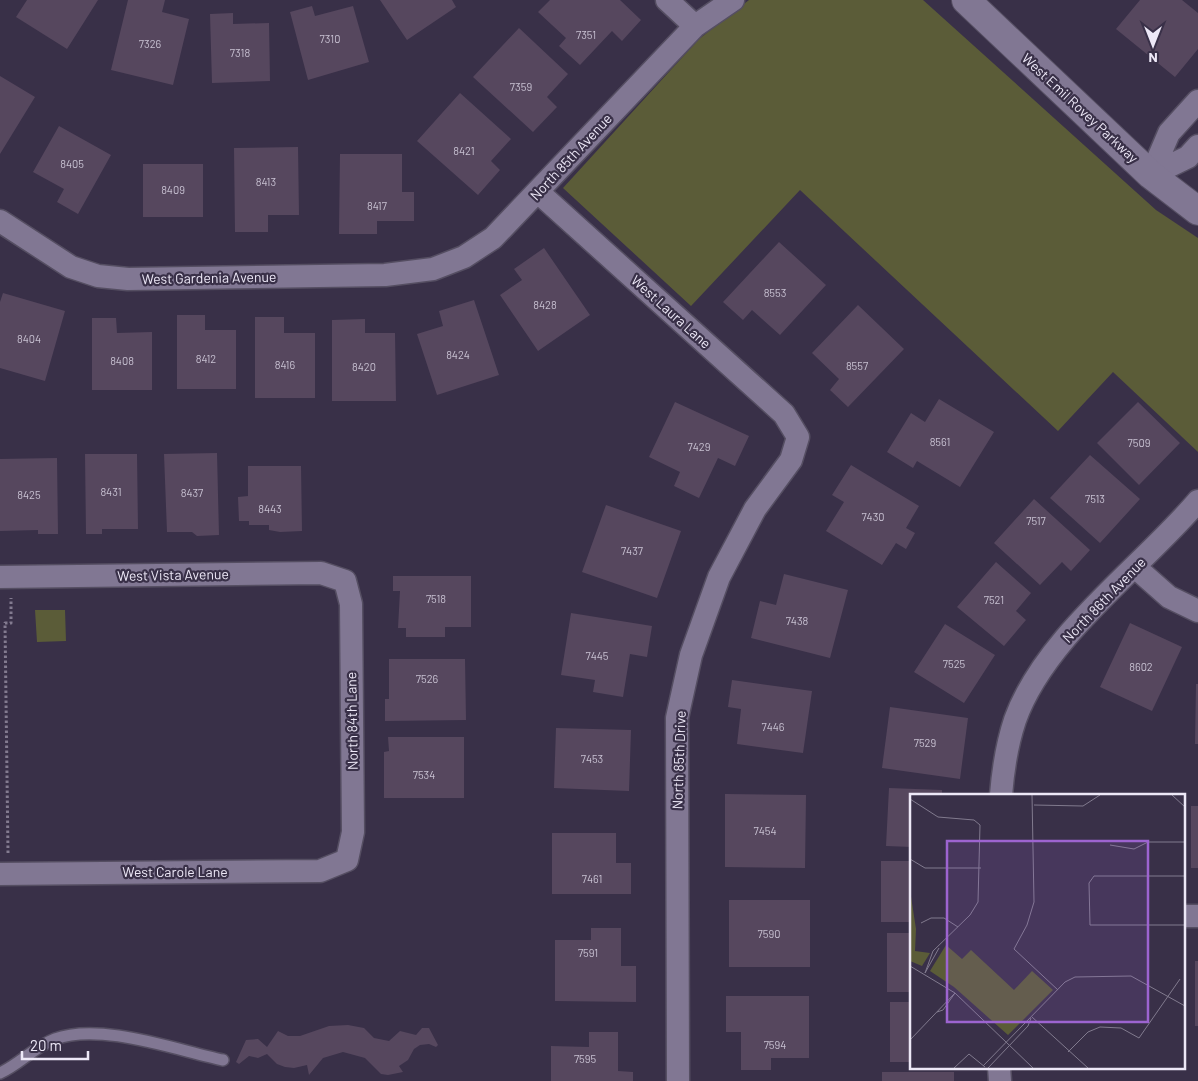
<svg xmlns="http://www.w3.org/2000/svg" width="1198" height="1081" viewBox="0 0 1198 1081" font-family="Barlow,sans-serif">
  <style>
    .green { fill: #5b5c38 }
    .building { fill: #56475e }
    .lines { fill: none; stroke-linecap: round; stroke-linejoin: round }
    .lane-casing { stroke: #554e62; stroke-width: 14 }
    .street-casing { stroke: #554e62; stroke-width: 25 }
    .secondary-casing { stroke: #554e62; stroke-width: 30 }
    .path { stroke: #837b90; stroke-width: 3; stroke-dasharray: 2.5 2.5; stroke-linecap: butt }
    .lane { stroke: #817793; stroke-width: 11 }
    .street { stroke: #817793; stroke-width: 22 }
    .secondary { stroke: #817793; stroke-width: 28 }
    .labels { text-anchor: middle; stroke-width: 4.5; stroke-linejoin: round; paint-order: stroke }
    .number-label { font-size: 11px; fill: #c7c0d1 }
    .street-label { font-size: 14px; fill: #ede8f7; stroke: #393048 }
    .inset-road { fill: none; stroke: #817a8e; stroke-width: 1 }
    .view { fill: #9d64d0; fill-opacity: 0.15; stroke: #9d64d0; stroke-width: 2.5 }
    .inset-edge { fill: none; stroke: #ede8f7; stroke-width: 2.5 }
  </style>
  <rect width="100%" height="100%" fill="#393048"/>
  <path class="green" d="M749 0H923L1156 210 1198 238V452L1113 372 1058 431 800 190 691 306 563 188 699 39Z
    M35 610H65L66 641 37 642Z"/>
  <path class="building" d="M27 0H98L67 49 16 17Z
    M128 0H165L162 12 189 19 173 85 111 70Z
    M380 0H452L456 7 407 40Z
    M550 0H620L641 20 622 41 612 31 580 65 559 46 566 38 538 12Z
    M1140 0H1182L1198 13V49L1175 77 1116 29Z
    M312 6 315 16 353 6 369 62 308 80 290 12Z
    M233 13V24L269 23 270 81 212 83 210 14Z
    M519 28 568 74 547 97 557 107 533 132 473 77Z
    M0 76 35 97 0 154Z
    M460 93 511 139 491 161 500 170 478 195 417 141Z
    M59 126 111 155 78 214 57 202 64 189 33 172Z
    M298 147 299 215H268V232H235L234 148Z
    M340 154H402V192H414V221H377V234H339Z
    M143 164H203V217H143Z
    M779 242 826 285 780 335 752 310 743 320 723 302Z
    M544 248 590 315 538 351 500 295 522 280 514 269Z
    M3 293 65 311 45 381 0 368V302Z
    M474 300 499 375 437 395 417 334 443 326 439 311Z
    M858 305 904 349 848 407 830 390 839 379 812 353Z
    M177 315H205V330H236V389H177Z
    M255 317H284V333H315V398H255Z
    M92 318H116L117 333 152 332V390H92Z
    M365 319V333H395L396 401H332V320Z
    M939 399 994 432 960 487 917 461 913 468 887 452 911 413 925 422Z
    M675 402 749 436 735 466 718 458 699 498 674 486 680 472 649 457Z
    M1138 402 1180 443 1139 485 1097 443Z
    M217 453 219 535 197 536 192 532H167L164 454Z
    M85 454H137L138 529H102V534H86Z
    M1090 455 1140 499 1100 543 1050 498Z
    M57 458 58 534H38V530L0 531V459Z
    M851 465 919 506 906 528 915 533 906 549 896 543 882 565 826 531 844 502 832 495Z
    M248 466H301L302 531 280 532 269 530V525H249V521H239L238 497 248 496Z
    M1034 499 1090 550 1071 571 1062 562 1040 585 994 543Z
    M606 505 681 531 657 598 582 572Z
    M996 562 1031 593 1016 611 1026 620 1004 646 957 607Z
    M784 574 848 590 830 658 751 638 760 601 776 605Z
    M393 576H471V627H445V637H406V628H398L400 591H393Z
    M571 613 652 626 647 657 630 654 623 697 593 692 595 680 561 675Z
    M1130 623 1182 647 1152 711 1100 687Z
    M945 624 995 655 964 703 914 672Z
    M389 659H465L466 720 385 721V699H389Z
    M732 680 812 691 803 753 737 744 741 709 728 707Z
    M1196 684H1198V744H1195Z
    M890 707 968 718 960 779 882 768Z
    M556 728 631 730 629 791 554 788Z
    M388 737H464V798H384V752L389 751Z
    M889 788 942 790V795H912V847L886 846Z
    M725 794 806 795 805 868 725 867Z
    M1191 806H1198V868H1191Z
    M552 833H616V863H631V894H552Z
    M881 861H912V922H881Z
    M729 900H810V967H729Z
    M591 928H621V966H636V1002L555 1001V940H591Z
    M887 933H912V992H887Z
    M1195 961H1198V1026H1195Z
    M726 996H809V1058H771V1070H741V1032H726Z
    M890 1002H912V1062H890Z
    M348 1025 364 1028 374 1038 389 1041 400 1031 416 1035 422 1028H429L438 1045 436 1047 429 1044 420 1045 414 1049 408 1060 399 1066 403 1072 388 1075 381 1074 365 1058 343 1052 323 1058 309 1075 307 1065 294 1068 285 1067 277 1064 267 1054 258 1058 249 1056 239 1064 236 1062 246 1040 258 1039 267 1047 278 1031 288 1036H300L329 1026Z
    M589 1032H618V1071L633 1072V1081H551V1046L589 1047Z
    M882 1072H954V1081H882Z"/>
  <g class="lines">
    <g class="lane-casing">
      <path id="lane" d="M0 1073C20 1064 34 1047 55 1039 100 1022 176 1050 223 1060"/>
    </g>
    <g class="street-casing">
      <path id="street" d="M667 0 695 26
        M1151 175 1169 133 1198 101
        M1151 175 1188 157 1198 146
        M538 192 784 414 798 437 791 460 755 509 719 577 691 655 677 718 678 1081
        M0 221 71 267 98 276 128 279 385 275 433 269 464 257 493 238 695 26 733 0
        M1135 567 1169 597 1198 611
        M0 577 321 573 345 581 351 604 353 832 347 860 320 871 0 874
        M1001 795C1003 770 1007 744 1015 720 1045 636 1141 568 1198 501
        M1184 916H1198
        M999 1067 1000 1081"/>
    </g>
    <g class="secondary-casing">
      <path id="secondary" d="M966 0 1151 175 1198 211"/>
    </g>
    <path class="path" d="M8 853 5 623H11V598"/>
    <use href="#lane" class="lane"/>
    <use href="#street" class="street"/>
    <use href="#secondary" class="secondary"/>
  </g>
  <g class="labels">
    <g class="number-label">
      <text x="586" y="39">7351</text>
      <text x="330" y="43">7310</text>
      <text x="150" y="48">7326</text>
      <text x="240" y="57">7318</text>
      <text x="521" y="91">7359</text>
      <text x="464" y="155">8421</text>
      <text x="72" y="168">8405</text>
      <text x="266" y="186">8413</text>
      <text x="173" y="194">8409</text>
      <text x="377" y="210">8417</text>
      <text x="775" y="297">8553</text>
      <text x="545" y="309">8428</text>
      <text x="29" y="343">8404</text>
      <text x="458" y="359">8424</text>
      <text x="206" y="363">8412</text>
      <text x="122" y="365">8408</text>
      <text x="285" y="369">8416</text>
      <text x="857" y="370">8557</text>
      <text x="364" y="371">8420</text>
      <text x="940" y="446">8561</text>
      <text x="1139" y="447">7509</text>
      <text x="699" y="451">7429</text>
      <text x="111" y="496">8431</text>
      <text x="192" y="497">8437</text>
      <text x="29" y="499">8425</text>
      <text x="1095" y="503">7513</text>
      <text x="270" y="513">8443</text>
      <text x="873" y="521">7430</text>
      <text x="1036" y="525">7517</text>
      <text x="632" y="555">7437</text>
      <text x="436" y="603">7518</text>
      <text x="994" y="604">7521</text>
      <text x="797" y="625">7438</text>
      <text x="597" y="660">7445</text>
      <text x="954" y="668">7525</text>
      <text x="1141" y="671">8602</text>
      <text x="427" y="683">7526</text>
      <text x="773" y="731">7446</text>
      <text x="925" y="747">7529</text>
      <text x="592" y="763">7453</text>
      <text x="424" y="779">7534</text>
      <text x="765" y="835">7454</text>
      <text x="592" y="883">7461</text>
      <text x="769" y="938">7590</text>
      <text x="588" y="957">7591</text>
      <text x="775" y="1049">7594</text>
      <text x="585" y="1063">7595</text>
    </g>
    <g class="street-label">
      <text transform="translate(1080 108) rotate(43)" y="5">West Emil Rovey Parkway</text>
      <text transform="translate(571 157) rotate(-47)" y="5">North 85th Avenue</text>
      <text transform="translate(209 278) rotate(-1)" y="5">West Gardenia Avenue</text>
      <text transform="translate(671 312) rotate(42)" y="5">West Laura Lane</text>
      <text transform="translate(173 575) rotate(-1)" y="5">West Vista Avenue</text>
      <text transform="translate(1104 600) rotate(-46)" y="5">North 86th Avenue</text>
      <text transform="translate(352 721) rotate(-91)" y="5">North 84th Lane</text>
      <text transform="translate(679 760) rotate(-88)" y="5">North 85th Drive</text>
      <text x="175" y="877">West Carole Lane</text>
    </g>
  </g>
  <g transform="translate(910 794)">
    <rect width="275" height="275" fill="#393048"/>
    <path d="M0 96 6 135 5 157 20 159 12 172 0 167ZM36 151 52 165 61 156 104 196 122 177 143 196 98 241 44 193 20 177Z" fill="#5b5c38"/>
    <path class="inset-road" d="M122 1 124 108 117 131 104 155 148 196M262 1 275 13M0 5 28 23 64 26 70 31 68 108 60 121 23 157 15 179M124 11 173 12 190 1M200 51 224 55 238 48H275M0 65 15 74H71M275 82H184L179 89 180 131H275M11 129 21 124H34L48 133M0 172 45 199 123 274M15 179 29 154M27 218 33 216 45 199M122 223 178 274M0 246 45 199M158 258 178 238 190 233 211 234 229 244 270 185M73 272 155 188 165 183 221 182 275 212M44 274 59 260 75 273M78 274 118 232 121 224"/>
    <path class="view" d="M37 47H238V228H37Z"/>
    <rect width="275" height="275" class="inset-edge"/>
  </g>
  <g transform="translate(1153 45) rotate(180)" stroke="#393048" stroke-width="4" paint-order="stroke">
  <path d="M0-4L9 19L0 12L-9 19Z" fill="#ede8f7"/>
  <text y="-8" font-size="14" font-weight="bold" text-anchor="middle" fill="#ede8f7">N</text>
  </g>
  <path d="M22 1051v8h66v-8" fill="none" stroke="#ede8f7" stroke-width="2.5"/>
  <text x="30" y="1051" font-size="15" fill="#ede8f7" stroke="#393048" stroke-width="4" paint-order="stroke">20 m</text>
</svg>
